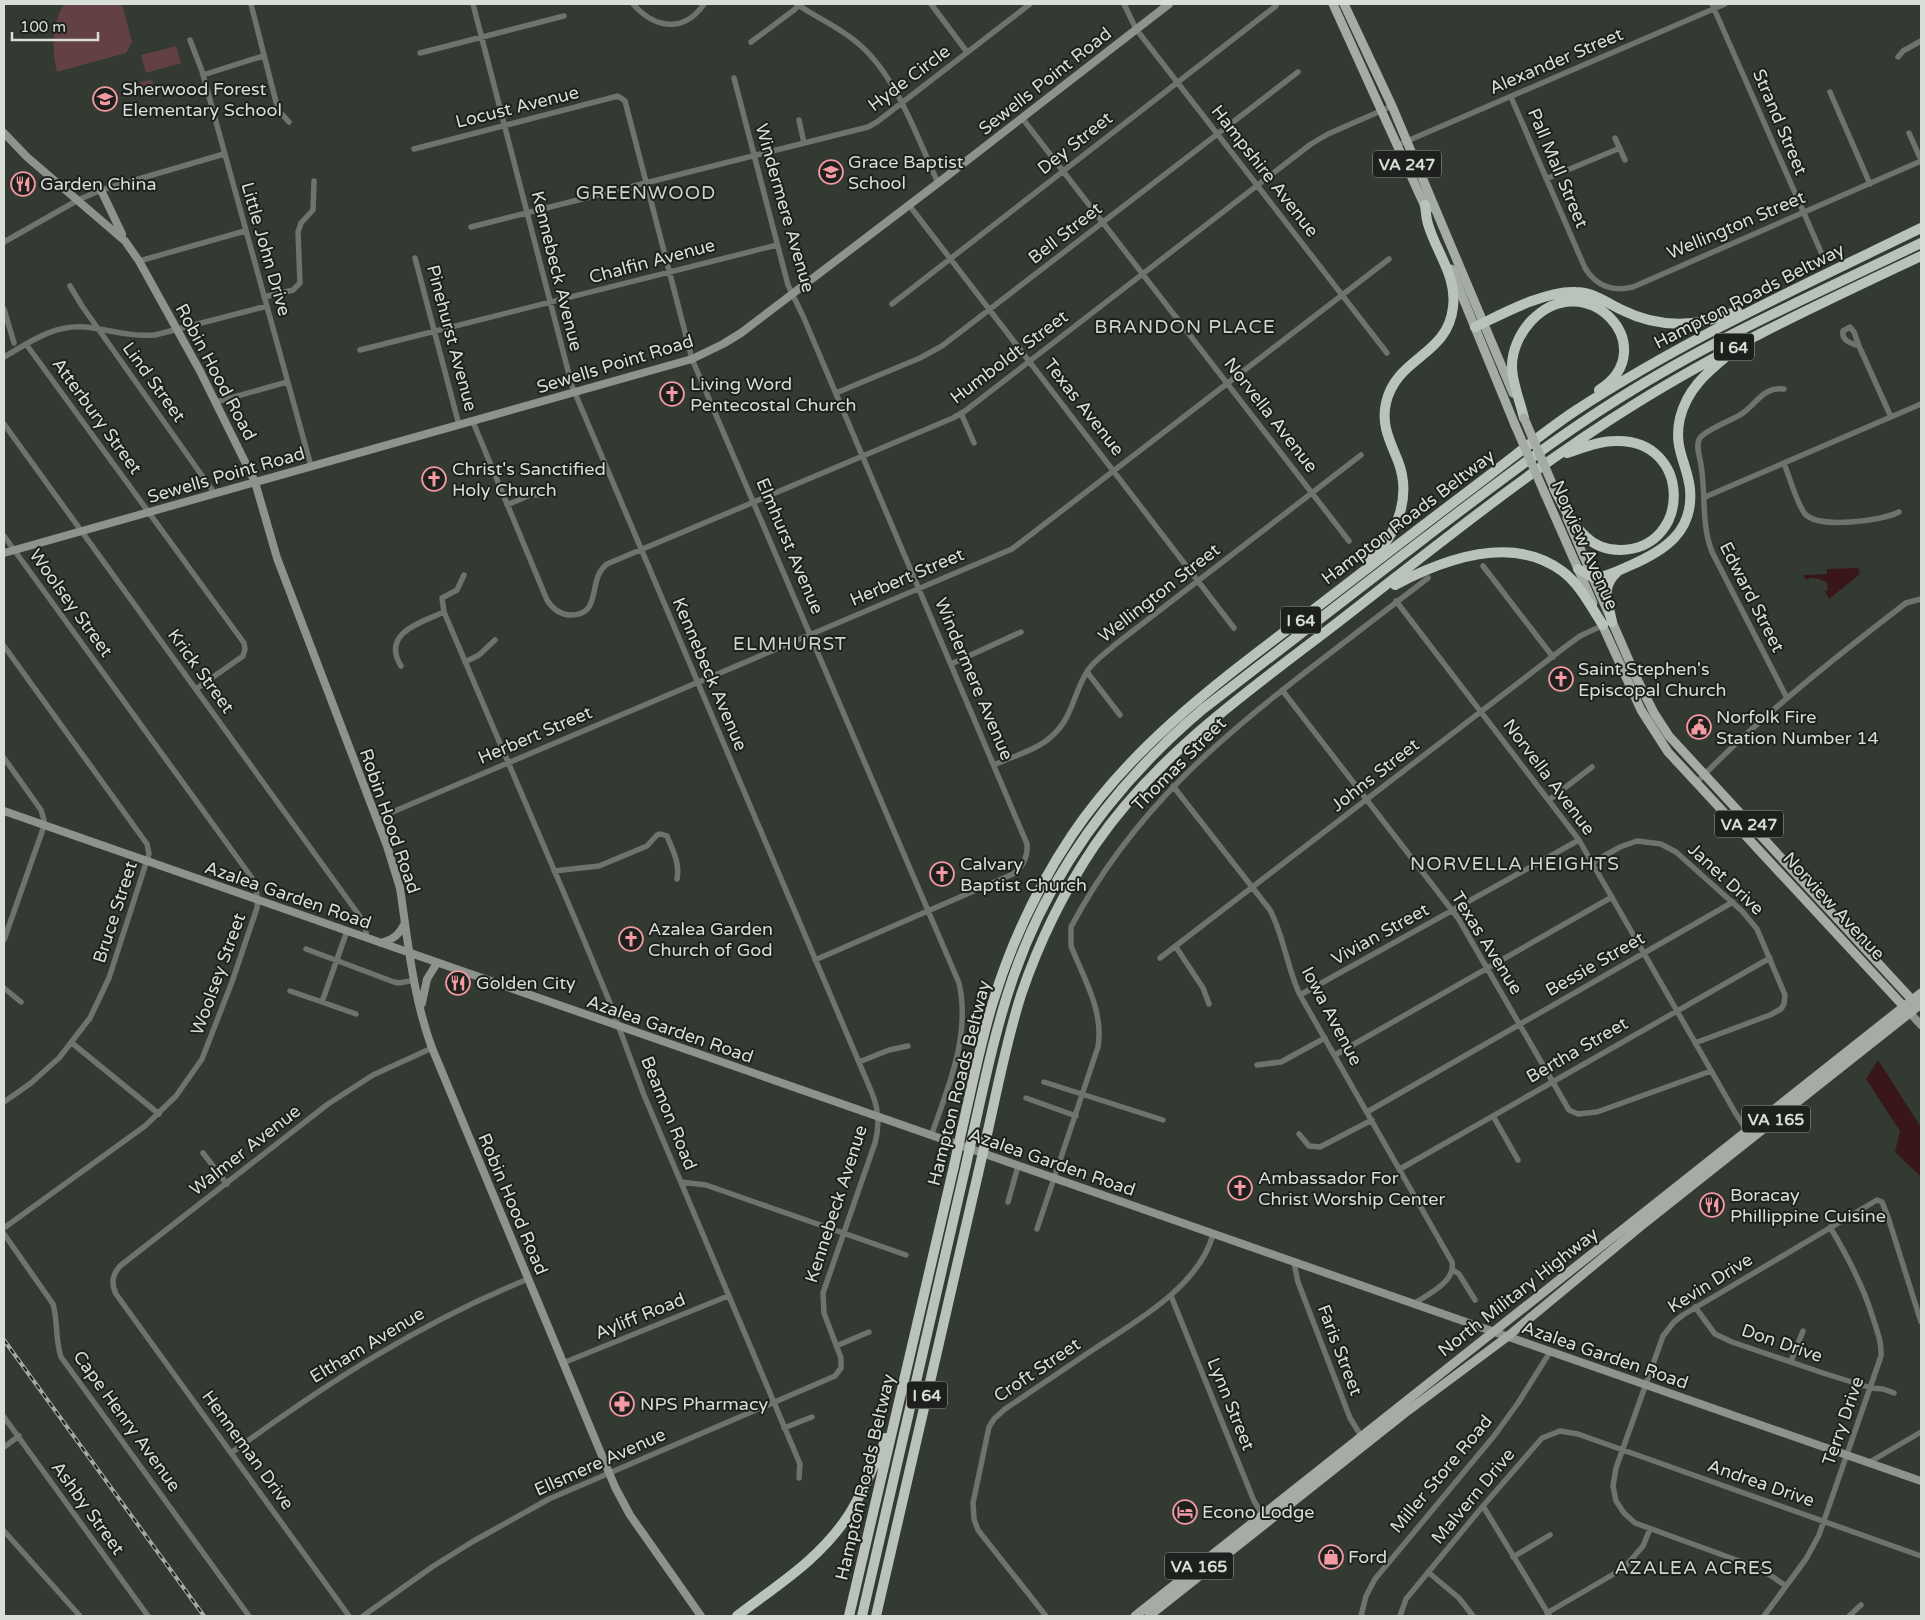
<svg xmlns="http://www.w3.org/2000/svg" width="1925" height="1620" viewBox="0 0 1925 1620" font-family="'Varela Round',sans-serif">
  <style>
    .green { fill: #624043 }
    .water { fill: #39161a }
    .lines { fill: none; stroke-linecap: round; stroke-linejoin: round }
    .street { stroke: #6f726e; stroke-width: 5.5 }
    .secondary { stroke: #8d938d; stroke-width: 8 }
    .primary { stroke: #a4aca4; stroke-width: 9 }
    .highway { stroke: #b9c3b9; stroke-width: 10 }
    .rail-casing { stroke: #a3a9a3; stroke-width: 4 }
    .rail { stroke: #1d201c; stroke-width: 2; stroke-dasharray: 5.5; stroke-linecap: butt }
    .primary-bridge { stroke: #a4aca4; stroke-width: 9 }
    .highway-bridge { stroke: #b9c3b9; stroke-width: 10 }
    .labels { text-anchor: middle; stroke-width: 4; stroke-linejoin: round; paint-order: stroke }
    .shield { fill: #1d201c; stroke: #a1a5a0; stroke-width: 1 }
    .shield-label { font-size: 16px; font-weight: bold; fill: #d9ded9 }
    .street-label { font-size: 18px; fill: #d9ded9; stroke: #1d201c }
    .poi-label { font-size: 18px; fill: #d9ded9; stroke: #1d201c; text-anchor: start }
    .neighbourhood-label { font-size: 19px; letter-spacing: 1px; fill: #ccd5cb; stroke: #1d201c }
  </style>
  <rect width="100%" height="100%" fill="#323a32"/>
  <path class="green" d="M64 4H122L132 42 126 53 57 72C52 47 51 26 64 4Z
    M176 46 181 63 146 73 141 55Z
    M150 80 153 81 151 92 141 93 139 85 141 82Z"/>
  <path class="water" d="M1858 568 1860 574 1829 599 1825 591 1828 590 1827 583C1820 579 1814 576 1806 580L1803 575 1827 574V569Z
    M1878 1060 1921 1127V1177L1895 1152 1900 1131 1866 1079Z"/>
  <g class="lines">
    <path class="street" d="M251 4 276 102 279 111 289 122
      M633 4C655 29 684 33 704 4
      M797 4C818 19 842 28 861 46 897 78 918 139 938 183
      M931 4 967 52
      M1124 4 1136 29 1387 353
      M1712 4 1821 252
      M190 40 202 71 311 466
      M751 42 794 10 800 4
      M420 53 564 16
      M1898 57 1903 51 1921 41
      M203 75 263 56
      M734 78 788 285 803 316 1027 844C1028 857 1023 867 1013 874L815 960
      M1830 92 1870 184
      M1511 97 1585 268C1596 286 1613 292 1633 287L1921 161
      M1022 118 1349 541
      M799 120 804 143
      M1909 133 1921 160
      M1615 138 1625 160
      M1398 145 1725 4
      M414 149 618 96 625 101 692 359 959 983C971 1035 948 1088 931 1136
      M1546 179 1620 148
      M909 205 1234 628
      M471 227 868 127 877 122 1030 4
      M4 242 78 200 101 190 224 154
      M415 258 459 425
      M139 261 245 231
      M70 286 82 306 215 494
      M264 297 293 290 300 283 298 232 301 223 313 210 314 181
      M892 304 1276 6
      M4 309 14 343
      M1850 327 1854 332 1859 346C1852 343 1841 341 1843 331Z
      M26 344 244 643 245 649 243 656 196 689
      M1859 346 1891 417
      M360 350 777 245
      M4 357C30 342 54 324 86 327 109 330 131 337 155 335L267 306
      M1784 389C1763 387 1758 402 1743 413 1733 420 1707 429 1700 438 1695 445 1700 457 1701 465 1706 494 1701 524 1712 552L1787 698
      M836 393 920 358 942 346 1298 72
      M216 402 287 382
      M961 413 974 443
      M473 422 547 600C552 608 559 614 569 615 604 616 586 580 607 564L953 418 965 411 1311 144 1328 134 1392 106
      M4 424 364 922 367 938
      M1784 463C1789 476 1797 504 1805 514 1819 529 1882 521 1899 512
      M1705 497 1921 404
      M507 505 530 495H547
      M4 536 252 878C257 887 258 897 257 908L232 982 202 1059 176 1096 145 1126 4 1228
      M1483 566 1553 657
      M464 575 457 590 442 598 444 612 581 933 608 998 644 1095 800 1464 799 1478
      M1396 601 1579 840 1736 1114 1748 1132
      M4 646 147 844 149 854 109 978 90 1018 59 1058 31 1083 4 1102
      M465 662 479 655 495 640
      M951 664 1021 632
      M401 666C381 633 420 623 444 612
      M1087 672 1120 715
      M1282 690 1458 918 1569 1110 1578 1114 1597 1112 1711 1071
      M4 758 41 810 44 820 43 829 4 940
      M994 765C1013 756 1038 750 1053 735 1073 717 1074 691 1088 670 1095 660 1107 652 1116 644L1361 455
      M1696 783C1761 716 1833 659 1906 603L1921 599
      M1173 786 1270 910C1284 936 1287 968 1300 995L1452 1262C1456 1282 1427 1295 1413 1304
      M1549 800 1592 767
      M376 819 1012 549 1389 259
      M1592 863 1620 847 1637 841 1661 844 1676 852 1742 911 1757 929 1785 995 1784 1004 1781 1009 1770 1015 1695 1043
      M554 871 599 866 647 846 657 835 661 834 667 836C673 851 680 863 677 879
      M1176 947 1203 988 1209 1004
      M306 949 394 982 399 983 415 980
      M1160 958 1565 647 1580 636 1606 624
      M4 988 21 1002
      M290 991 322 1002 347 931
      M1300 995 1579 840
      M322 1002 356 1014
      M72 1043 159 1114
      M1335 1055 1612 897
      M859 1062 889 1050 908 1046
      M1257 1065 1281 1062 1325 1038
      M1044 1082 1163 1120
      M1026 1098 1076 1116
      M1367 1112 1733 902
      M1493 1116 1518 1160
      M1299 1134 1309 1146 1320 1147 1372 1120
      M203 1153 227 1184
      M1400 1169 1770 958
      M681 1182 706 1185 906 1255
      M1008 1202 1018 1166
      M1037 1229 1098 1047C1104 1011 1084 979 1071 946V927C1134 808 1223 735 1329 654 1362 629 1395 603 1428 578
      M4 1234 53 1304C58 1321 55 1339 61 1357L249 1616
      M1294 1263 1298 1282 1350 1418 1363 1439
      M1453 1270 1459 1274 1475 1300
      M1171 1296 1254 1501 1264 1517
      M1695 1307 1715 1334 1732 1342 1823 1373 1871 1388 1883 1389 1894 1393
      M836 1346 869 1332
      M1791 1361 1803 1331
      M563 1363 728 1296
      M4 1417 148 1616
      M784 1428 812 1417
      M4 1447 19 1436
      M231 1453C325 1384 420 1323 528 1279
      M1868 1463 1921 1432
      M1483 1506 1549 1615
      M4 1531 80 1616
      M1513 1557 1550 1535
      M1428 1572 1459 1598 1473 1616
      M1786 1586 1761 1569 1635 1523 1624 1513 1616 1501 1613 1486 1616 1468 1663 1336 1674 1322 1683 1315 1877 1200 1882 1202 1888 1217 1921 1322
      M1547 1613 1624 1568 1643 1546 1650 1529
      M349 1616 116 1294C111 1283 112 1275 120 1266L328 1104 373 1075 432 1048
      M363 1616 432 1567 472 1542 549 1499 835 1376 841 1368V1358L824 1313 823 1293 875 1143C880 1125 879 1110 872 1093L572 386 473 4
      M1046 1616 978 1530 974 1519 973 1503 989 1427 994 1419 1005 1409C1035 1389 1064 1369 1094 1349 1135 1322 1200 1286 1213 1234
      M1361 1616 1366 1596 1375 1579 1494 1436 1518 1403 1550 1352
      M1400 1616 1406 1599 1483 1506 1542 1438 1560 1431 1578 1434 1921 1556
      M1764 1616 1806 1559 1819 1535 1881 1356C1882 1343 1877 1331 1873 1318 1863 1285 1848 1257 1830 1227
      M1849 1616 1861 1605"/>
    <path class="secondary" d="M4 133 27 157 125 241 139 261 200 371 255 482 277 558 387 846 400 888C408 942 413 997 432 1048L615 1487 630 1515 701 1616
      M101 190 122 234
      M4 553 692 359 723 344 741 333 938 183 1169 4
      M4 811 1921 1481
      M381 943C394 939 399 935 405 923
      M422 1003 427 979 437 963
      M1910 1013 1921 1025"/>
    <path class="primary" d="M1333 4 1427 211
      M1344 4 1392 106 1513 393
      M1451 269 1515 425
      M1545 494 1593 603
      M1567 518 1637 679 1654 713 1669 736 1915 1003
      M1600 620 1641 710 1668 752 1908 1011
      M1135 1616 1921 993
      M1149 1616 1405 1413 1507 1337 1641 1226 1921 1004"/>
    <path class="highway" d="M1475 327C1502 314 1546 290 1576 292 1593 292 1607 303 1622 310 1660 329 1699 327 1737 311
      M1524 418C1520 401 1512 383 1512 366 1512 350 1520 333 1531 321 1586 263 1665 348 1599 390
      M1554 488C1563 505 1571 523 1585 536 1594 545 1607 550 1620 550 1693 549 1692 438 1615 441 1599 441 1582 448 1567 453
      M1369 560C1397 536 1412 497 1398 461 1390 441 1381 425 1386 403 1396 357 1448 356 1453 307 1457 276 1436 252 1428 224 1426 218 1426 211 1425 205
      M1578 569 1594 578C1606 577 1618 571 1629 566 1664 551 1694 532 1690 489 1687 462 1673 449 1680 418 1687 390 1705 374 1727 356
      M1395 585C1444 559 1512 534 1562 571 1580 584 1591 607 1603 625
      M1612 622C1608 601 1600 588 1617 572
      M962 1129C972 1087 980 1044 993 1002 1011 943 1038 886 1072 835 1136 740 1228 675 1317 607 1374 563 1430 520 1487 477 1516 455 1545 431 1575 411 1685 339 1804 285 1921 228
      M973 1133C985 1080 996 1026 1014 975 1051 869 1119 780 1203 709 1278 652 1351 594 1426 537 1489 489 1551 441 1618 399 1714 338 1820 292 1921 243
      M986 1139C997 1091 1006 1042 1021 995 1039 942 1064 891 1095 845 1158 753 1250 690 1337 623 1434 548 1530 469 1635 404 1726 347 1824 302 1921 256
      M737 1616C777 1585 819 1560 848 1516 862 1495 871 1470 883 1447L885 1438
      M849 1616 954 1166
      M862 1616 966 1165
      M876 1616 978 1174"/>
    <g class="rail-casing">
      <path id="rail" d="M4 1340 204 1616"/>
    </g>
    <use href="#rail" class="rail"/>
    <path class="primary-bridge" d="M1524 418 1554 488
      M1515 425 1545 494"/>
    <path class="highway-bridge" d="M966 1165 973 1133
      M954 1166 962 1129
      M978 1174 986 1139"/>
  </g>
  <defs>
    <g id="school-ring" transform="scale(1.25)"><circle r="9.5" fill="#1d201c" stroke="#f49aa2" stroke-width="1.5"/><path d="M0-5L7-2L0 1L-7-2ZM-4 1L0 2.5L4 1V4Q0 6-4 4Z" fill="#f49aa2"/></g>
    <g id="restaurant-ring" transform="scale(1.25)"><circle r="9.5" fill="#1d201c" stroke="#f49aa2" stroke-width="1.5"/><path d="M-5-6h1v4h1v-4h1v4h1v-4h1v5L-1.5 .5V6h-2V.5L-5-1ZM5-6V6H3V1.5H1.5Q1.5-4 5-6Z" fill="#f49aa2"/></g>
    <g id="church-ring" transform="scale(1.25)"><circle r="9.5" fill="#1d201c" stroke="#f49aa2" stroke-width="1.5"/><path d="M-1.2-6h2.4v3.5h3.3v2.4h-3.3V6h-2.4V-.1h-3.3v-2.4h3.3Z" fill="#f49aa2"/></g>
    <g id="civic-ring" transform="scale(1.25)"><circle r="9.5" fill="#1d201c" stroke="#f49aa2" stroke-width="1.5"/><path d="M-.6-6.5H3V-4.5H.6V-3L4-1V1h2V6H-6V1h2V-1L-.6-3ZM-1.2 2.5V6h2.4V2.5Z" fill="#f49aa2"/></g>
    <g id="pharmacy-ring" transform="scale(1.25)"><circle r="9.5" fill="#1d201c" stroke="#f49aa2" stroke-width="1.5"/><path d="M-2-6h4v4h4v4h-4v4h-4v-4h-4v-4h4Z" fill="#f49aa2"/></g>
    <g id="hotel-ring" transform="scale(1.25)"><circle r="9.5" fill="#1d201c" stroke="#f49aa2" stroke-width="1.5"/><path d="M-6-4.5h1.5V1H6V5H4.5V3h-9V5H-6ZM-4 0a1.8 1.8 0 1 1 3.6 0ZM.5 0V-2.5h3Q6-2.5 6 0Z" fill="#f49aa2"/></g>
    <g id="shop-ring" transform="scale(1.25)"><circle r="9.5" fill="#1d201c" stroke="#f49aa2" stroke-width="1.5"/><path d="M-5-2.5h2.3a2.7 3.5 0 0 1 5.4 0H5L5.5 6h-11ZM-1.5-2.5h3a1.5 2.3 0 0 0-3 0Z" fill="#f49aa2"/></g>
  </defs>
  <g fill-rule="evenodd">
    <use href="#school-ring" x="105" y="99"/>
    <use href="#school-ring" x="831" y="172"/>
    <use href="#restaurant-ring" x="23" y="184"/>
    <use href="#church-ring" x="672" y="394"/>
    <use href="#church-ring" x="434" y="479"/>
    <use href="#church-ring" x="1561" y="679"/>
    <use href="#civic-ring" x="1699" y="727"/>
    <use href="#church-ring" x="942" y="874"/>
    <use href="#church-ring" x="631" y="939"/>
    <use href="#restaurant-ring" x="458" y="983"/>
    <use href="#church-ring" x="1240" y="1188"/>
    <use href="#restaurant-ring" x="1712" y="1205"/>
    <use href="#pharmacy-ring" x="622" y="1404"/>
    <use href="#hotel-ring" x="1185" y="1512"/>
    <use href="#shop-ring" x="1331" y="1557"/>
  </g>
  <g class="labels">
    <g class="shield">
      <rect x="1373" y="150.5" width="68" height="27" rx="4"/>
      <rect x="1714" y="333.5" width="40" height="27" rx="4"/>
      <rect x="1281" y="606.5" width="40" height="27" rx="4"/>
      <rect x="1715" y="810.5" width="68" height="27" rx="4"/>
      <rect x="1742" y="1105.5" width="68" height="27" rx="4"/>
      <rect x="907" y="1381.5" width="40" height="27" rx="4"/>
      <rect x="1165" y="1552.5" width="68" height="27" rx="4"/>
    </g>
    <g class="shield-label">
      <text x="1407" y="170">VA 247</text>
      <text x="1734" y="353">I 64</text>
      <text x="1301" y="626">I 64</text>
      <text x="1749" y="830">VA 247</text>
      <text x="1776" y="1125">VA 165</text>
      <text x="927" y="1401">I 64</text>
      <text x="1199" y="1572">VA 165</text>
    </g>
    <g class="street-label">
      <text transform="translate(1556 61) rotate(-23)" y="6">Alexander Street</text>
      <text transform="translate(909 78) rotate(-37)" y="6">Hyde Circle</text>
      <text transform="translate(1045 81) rotate(-38)" y="6">Sewells Point Road</text>
      <text transform="translate(517 107) rotate(-14)" y="6">Locust Avenue</text>
      <text transform="translate(1780 122) rotate(67)" y="6">Strand Street</text>
      <text transform="translate(1075 143) rotate(-38)" y="6">Dey Street</text>
      <text transform="translate(1558 168) rotate(67)" y="6">Pall Mall Street</text>
      <text transform="translate(1265 171) rotate(52)" y="6">Hampshire Avenue</text>
      <text transform="translate(785 208) rotate(74)" y="6">Windermere Avenue</text>
      <text transform="translate(1736 225) rotate(-23)" y="6">Wellington Street</text>
      <text transform="translate(1065 233) rotate(-38)" y="6">Bell Street</text>
      <text transform="translate(266 249) rotate(74)" y="6">Little John Drive</text>
      <text transform="translate(652 261) rotate(-15)" y="6">Chalfin Avenue</text>
      <text transform="translate(557 271) rotate(76)" y="6">Kennebeck Avenue</text>
      <text transform="translate(1749 296) rotate(-27)" y="6">Hampton Roads Beltway</text>
      <text transform="translate(452 338) rotate(75)" y="6">Pinehurst Avenue</text>
      <text transform="translate(1009 357) rotate(-37)" y="6">Humboldt Street</text>
      <text transform="translate(615 364) rotate(-17)" y="6">Sewells Point Road</text>
      <text transform="translate(216 372) rotate(62)" y="6">Robin Hood Road</text>
      <text transform="translate(154 382) rotate(54)" y="6">Lind Street</text>
      <text transform="translate(1084 407) rotate(52)" y="6">Texas Avenue</text>
      <text transform="translate(1271 415) rotate(52)" y="6">Norvella Avenue</text>
      <text transform="translate(97 416) rotate(54)" y="6">Atterbury Street</text>
      <text transform="translate(226 475) rotate(-16)" y="6">Sewells Point Road</text>
      <text transform="translate(1408 517) rotate(-37)" y="6">Hampton Roads Beltway</text>
      <text transform="translate(1585 545) rotate(66)" y="6">Norview Avenue</text>
      <text transform="translate(790 546) rotate(67)" y="6">Elmhurst Avenue</text>
      <text transform="translate(907 577) rotate(-23)" y="6">Herbert Street</text>
      <text transform="translate(1159 593) rotate(-38)" y="6">Wellington Street</text>
      <text transform="translate(1752 597) rotate(63)" y="6">Edward Street</text>
      <text transform="translate(71 603) rotate(54)" y="6">Woolsey Street</text>
      <text transform="translate(201 671) rotate(54)" y="6">Krick Street</text>
      <text transform="translate(710 674) rotate(67)" y="6">Kennebeck Avenue</text>
      <text transform="translate(974 679) rotate(67)" y="6">Windermere Avenue</text>
      <text transform="translate(535 735) rotate(-23)" y="6">Herbert Street</text>
      <text transform="translate(1179 764) rotate(-45)" y="6">Thomas Street</text>
      <text transform="translate(1375 775) rotate(-38)" y="6">Johns Street</text>
      <text transform="translate(1549 777) rotate(53)" y="6">Norvella Avenue</text>
      <text transform="translate(390 821) rotate(71)" y="6">Robin Hood Road</text>
      <text transform="translate(1726 879) rotate(43)" y="6">Janet Drive</text>
      <text transform="translate(288 895) rotate(19)" y="6">Azalea Garden Road</text>
      <text transform="translate(1834 906) rotate(47)" y="6">Norview Avenue</text>
      <text transform="translate(115 912) rotate(-72)" y="6">Bruce Street</text>
      <text transform="translate(1380 934) rotate(-29)" y="6">Vivian Street</text>
      <text transform="translate(1487 943) rotate(58)" y="6">Texas Avenue</text>
      <text transform="translate(1595 964) rotate(-30)" y="6">Bessie Street</text>
      <text transform="translate(218 974) rotate(-70)" y="6">Woolsey Street</text>
      <text transform="translate(1332 1016) rotate(62)" y="6">Iowa Avenue</text>
      <text transform="translate(670 1029) rotate(19)" y="6">Azalea Garden Road</text>
      <text transform="translate(1577 1050) rotate(-30)" y="6">Bertha Street</text>
      <text transform="translate(959 1083) rotate(-76)" y="6">Hampton Roads Beltway</text>
      <text transform="translate(669 1113) rotate(68)" y="6">Beamon Road</text>
      <text transform="translate(245 1150) rotate(-38)" y="6">Walmer Avenue</text>
      <text transform="translate(1052 1162) rotate(19)" y="6">Azalea Garden Road</text>
      <text transform="translate(513 1204) rotate(67)" y="6">Robin Hood Road</text>
      <text transform="translate(836 1204) rotate(-72)" y="6">Kennebeck Avenue</text>
      <text transform="translate(1710 1283) rotate(-32)" y="6">Kevin Drive</text>
      <text transform="translate(1518 1292) rotate(-38)" y="6">North Military Highway</text>
      <text transform="translate(640 1316) rotate(-22)" y="6">Ayliff Road</text>
      <text transform="translate(1782 1343) rotate(19)" y="6">Don Drive</text>
      <text transform="translate(367 1345) rotate(-31)" y="6">Eltham Avenue</text>
      <text transform="translate(1340 1350) rotate(69)" y="6">Faris Street</text>
      <text transform="translate(1605 1355) rotate(19)" y="6">Azalea Garden Road</text>
      <text transform="translate(1037 1370) rotate(-34)" y="6">Croft Street</text>
      <text transform="translate(1231 1404) rotate(68)" y="6">Lynn Street</text>
      <text transform="translate(127 1421) rotate(54)" y="6">Cape Henry Avenue</text>
      <text transform="translate(1843 1421) rotate(-71)" y="6">Terry Drive</text>
      <text transform="translate(248 1450) rotate(54)" y="6">Henneman Drive</text>
      <text transform="translate(600 1462) rotate(-24)" y="6">Ellsmere Avenue</text>
      <text transform="translate(1441 1474) rotate(-50)" y="6">Miller Store Road</text>
      <text transform="translate(865 1477) rotate(-77)" y="6">Hampton Roads Beltway</text>
      <text transform="translate(1761 1483) rotate(19)" y="6">Andrea Drive</text>
      <text transform="translate(1473 1496) rotate(-50)" y="6">Malvern Drive</text>
      <text transform="translate(88 1508) rotate(54)" y="6">Ashby Street</text>
    </g>
    <g class="poi-label">
      <text x="122" y="95">Sherwood Forest<tspan x="122" dy="21">Elementary School</tspan></text>
      <text x="848" y="168">Grace Baptist<tspan x="848" dy="21">School</tspan></text>
      <text x="40" y="190">Garden China</text>
      <text x="690" y="390">Living Word<tspan x="690" dy="21">Pentecostal Church</tspan></text>
      <text x="452" y="475">Christ's Sanctified<tspan x="452" dy="21">Holy Church</tspan></text>
      <text x="1578" y="675">Saint Stephen's<tspan x="1578" dy="21">Episcopal Church</tspan></text>
      <text x="1716" y="723">Norfolk Fire<tspan x="1716" dy="21">Station Number 14</tspan></text>
      <text x="960" y="870">Calvary<tspan x="960" dy="21">Baptist Church</tspan></text>
      <text x="648" y="935">Azalea Garden<tspan x="648" dy="21">Church of God</tspan></text>
      <text x="476" y="989">Golden City</text>
      <text x="1258" y="1184">Ambassador For<tspan x="1258" dy="21">Christ Worship Center</tspan></text>
      <text x="1730" y="1201">Boracay<tspan x="1730" dy="21">Phillippine Cuisine</tspan></text>
      <text x="640" y="1410">NPS Pharmacy</text>
      <text x="1202" y="1518">Econo Lodge</text>
      <text x="1348" y="1563">Ford</text>
    </g>
    <g class="neighbourhood-label">
      <text x="646" y="199">GREENWOOD</text>
      <text x="1185" y="333">BRANDON PLACE</text>
      <text x="790" y="650">ELMHURST</text>
      <text x="1515" y="870">NORVELLA HEIGHTS</text>
      <text x="1694" y="1574">AZALEA ACRES</text>
    </g>
  </g>
  <rect width="1925" height="1620" fill="none" stroke="#d9ded9" stroke-width="10"/>
  <path d="M12 32v8h86v-8" fill="none" stroke="#d9ded9" stroke-width="2.5"/>
  <text x="20" y="32" font-size="15" fill="#d9ded9" stroke="#1d201c" stroke-width="4" paint-order="stroke">100 m</text>
</svg>
